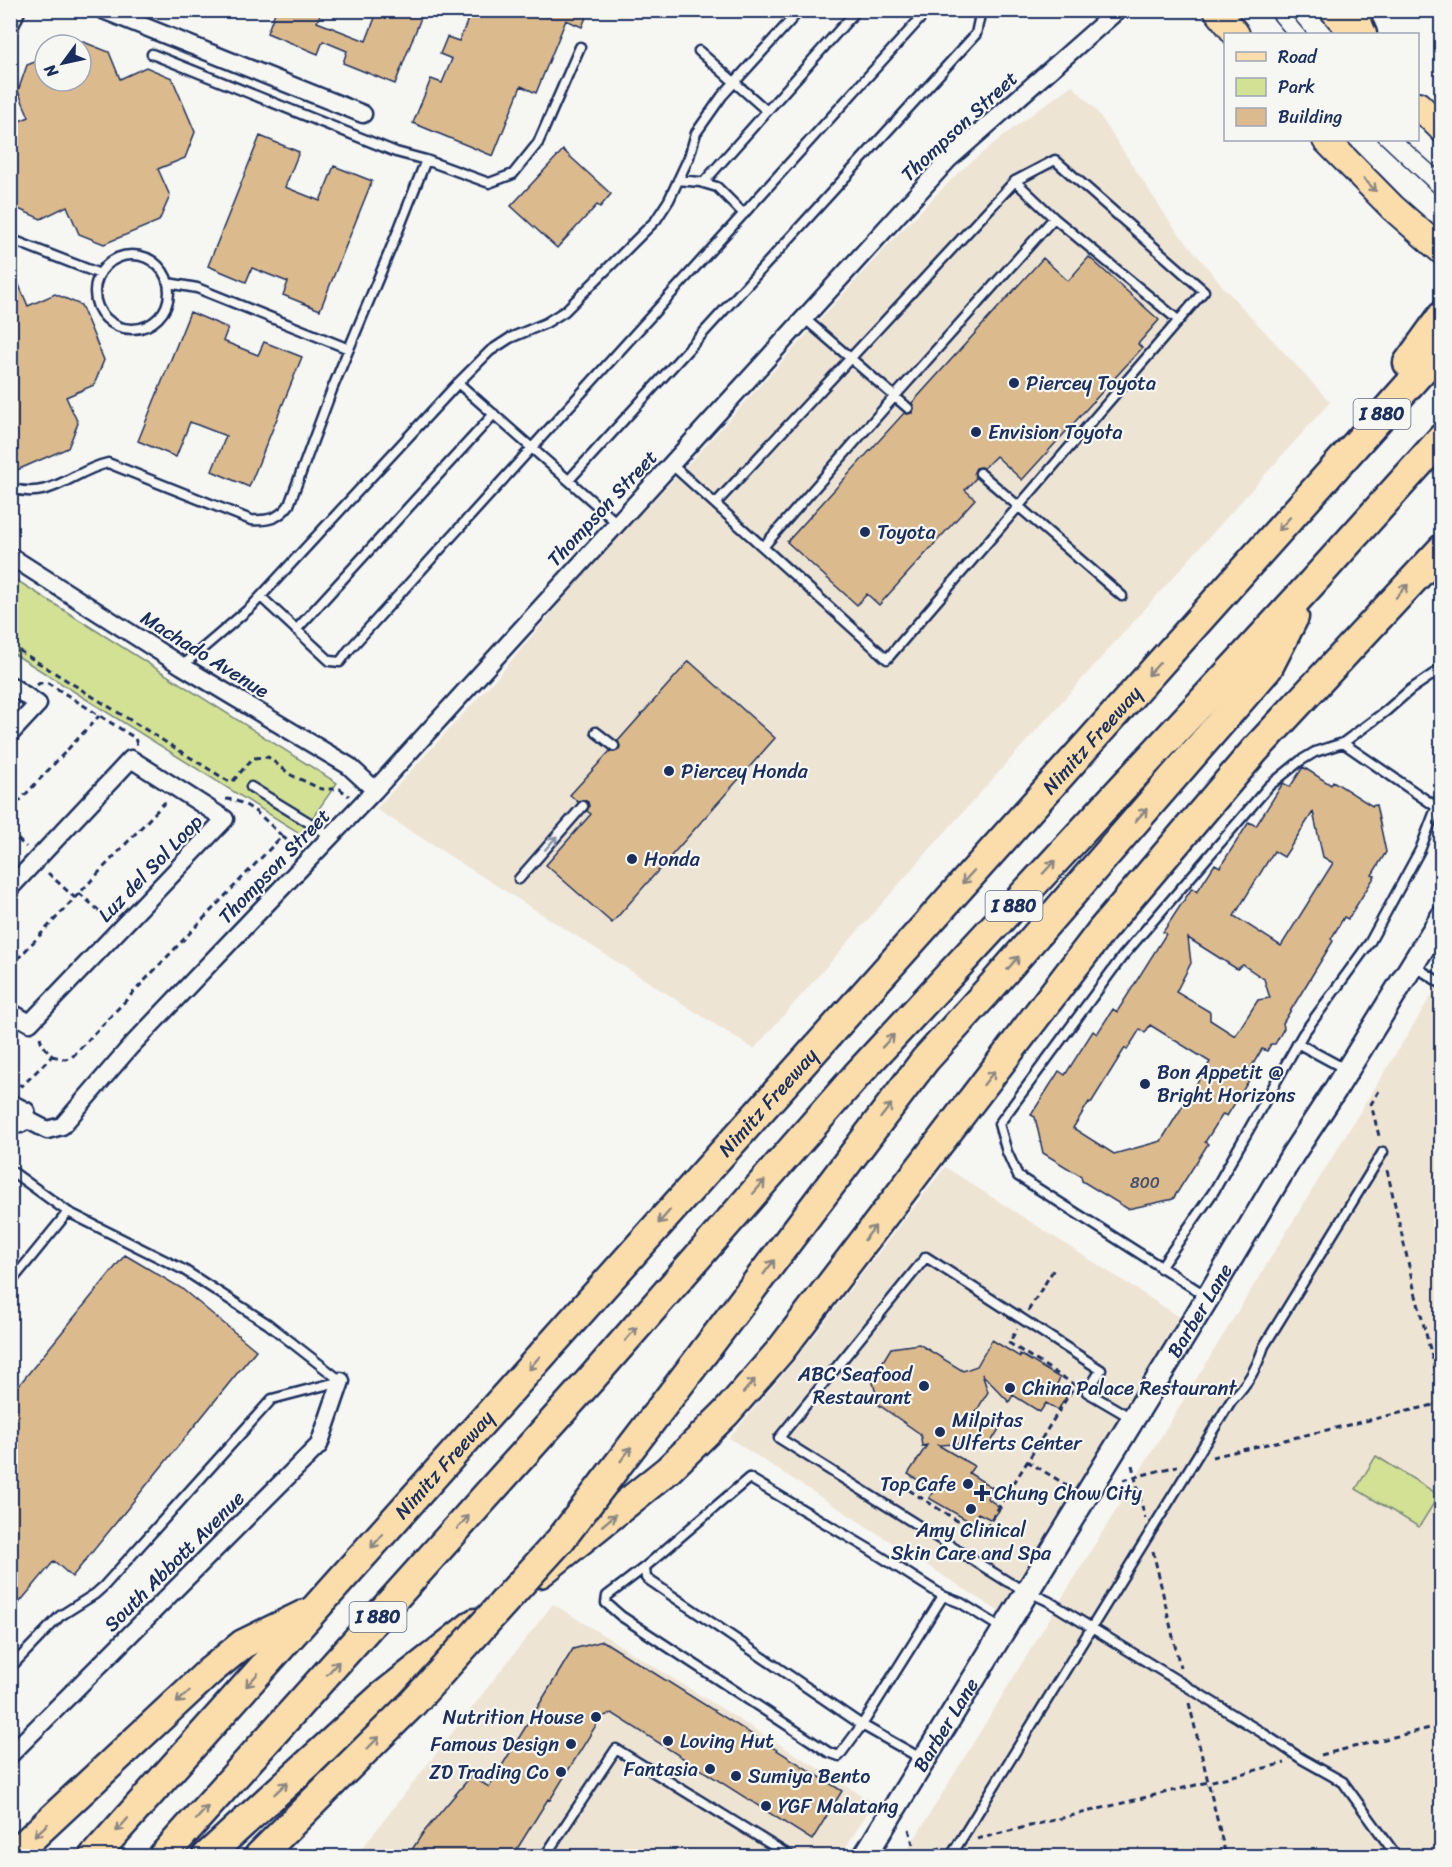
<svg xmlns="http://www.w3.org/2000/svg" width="1452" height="1867" viewBox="0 0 1452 1867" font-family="Sriracha,sans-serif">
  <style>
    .built { fill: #eee4d4 }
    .green { fill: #d3e195; stroke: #77887a; stroke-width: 1.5 }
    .building { fill: #dbba8e; stroke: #1b2f5e; stroke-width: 1.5; fill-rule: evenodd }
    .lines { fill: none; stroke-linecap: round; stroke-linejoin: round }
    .lane-casing { stroke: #1b2f5e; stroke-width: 13 }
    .street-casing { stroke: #1b2f5e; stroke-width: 21 }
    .secondary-casing { stroke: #1b2f5e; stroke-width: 27 }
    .primary-casing { stroke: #1b2f5e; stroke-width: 30 }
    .highway-casing { stroke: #1b2f5e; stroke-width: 33 }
    .path { stroke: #1b2f5e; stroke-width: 3; stroke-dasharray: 6 4.5; stroke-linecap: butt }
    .lane { stroke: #f6f6f2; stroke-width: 8 }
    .street { stroke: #f6f6f2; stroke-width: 16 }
    .secondary { stroke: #f6f6f2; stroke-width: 22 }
    .primary { stroke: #faddab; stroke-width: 26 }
    .highway { stroke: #faddab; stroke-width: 28 }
    .tram { stroke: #1b2f5e; stroke-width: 1.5 }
    .highway-bridge-casing { stroke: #1b2f5e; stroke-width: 33; stroke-linecap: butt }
    .highway-bridge { stroke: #faddab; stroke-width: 28 }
    .oneway { stroke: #8a8684 }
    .oneway2 { stroke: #8892a8 }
    .poi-dot { fill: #1b2f5e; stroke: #f6f6f2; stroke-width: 2 }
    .labels { text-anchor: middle; stroke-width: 4.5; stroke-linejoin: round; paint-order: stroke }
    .number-label { font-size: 16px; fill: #4b526a }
    .shield { fill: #f6f6f2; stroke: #5d6b8a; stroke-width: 1.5 }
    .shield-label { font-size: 18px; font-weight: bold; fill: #1b2f5e }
    .street-label { font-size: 20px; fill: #1b2f5e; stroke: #f6f6f2 }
    .poi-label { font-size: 20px; fill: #1b2f5e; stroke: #f6f6f2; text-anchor: start }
  </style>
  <rect width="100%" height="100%" fill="#f6f6f2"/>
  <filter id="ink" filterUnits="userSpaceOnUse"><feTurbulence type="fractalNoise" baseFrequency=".0167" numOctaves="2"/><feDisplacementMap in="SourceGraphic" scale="12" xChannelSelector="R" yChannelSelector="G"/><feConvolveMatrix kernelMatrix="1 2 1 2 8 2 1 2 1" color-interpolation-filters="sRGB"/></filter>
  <g filter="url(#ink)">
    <path class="built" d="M1072 85 1096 110 1172 225 1226 290 1330 402 930 849 754 1049 376 809 499 675 598 558 694 458 897 235 958 173 1004 135Z
      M1441 980V1856H904Z
      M945 1167 1189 1323 1006 1616 729 1438 795 1360Z
      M553 1604 874 1803 840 1856H356Z"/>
    <path class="green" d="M10 576 337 783 301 834 11 652Z
      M1376 1456 1439 1495 1419 1527 1356 1489Z"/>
    <path class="building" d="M276 10H322L317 22 366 41 378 10H424L395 84 343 63 347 51 323 41 318 54 267 33Z
      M462 10H589L582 27 566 20 536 93 521 86 493 156 413 123 431 79 442 83 452 59 440 54 447 37 459 41 467 22Z
      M81 41 109 52 120 79 146 67 172 78 195 132 185 158 158 169 170 196 159 221 104 244 79 234 67 206 41 219 16 208 10 196V125L29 117 18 91 27 65 45 58V81H81Z
      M260 136 299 152 285 187 320 201 334 166 372 181 320 310 283 295 288 282 252 268 246 282 208 266Z
      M563 150 611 194 600 207 597 205 557 248 511 206Z
      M1089 257 1159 320 1138 344 1142 348 1022 480 996 456 984 468 981 467 976 468 974 472 976 478 965 490 975 499 879 605 867 594 857 605 787 542 904 413 907 414 912 413 914 409 912 403 1043 258 1068 281Z
      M10 264 28 306 55 294 81 305 104 360 94 385 66 397 78 423 68 448 10 473Z
      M190 312 228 328 223 341 258 355 264 342 302 357 249 487 212 471 226 436 190 422 176 457 138 441Z
      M689 661 775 738 612 923 546 865 591 814 587 811 589 807 588 802 584 800 578 802 570 795 610 751 614 752 619 750 620 746 618 741Z
      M1303 767 1331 785 1333 781 1372 806 1376 805 1386 852 1372 875 1375 876 1348 919 1344 917 1331 939 1333 941 1283 1023 1284 1028 1275 1044H1271L1267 1051 1262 1049 1247 1074 1251 1077 1227 1116 1223 1114 1205 1142 1208 1144 1173 1199 1128 1209 1082 1181 1081 1176 1043 1153 1035 1117 1031 1115 1059 1071 1065 1075 1093 1031 1097 1034 1113 1009 1117 1012 1166 934 1163 932 1192 888 1197 892 1215 864 1220 867 1249 822 1256 826 1283 783 1290 787ZM1313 812 1323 857 1333 863 1281 946 1234 916 1274 851 1284 857ZM1188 938 1237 969 1243 965 1264 979 1270 998 1258 1000 1235 1036 1210 1020V1012L1176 992 1191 963ZM1150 1025 1210 1062 1161 1141 1114 1154 1073 1128 1089 1102 1091 1103 1125 1048 1127 1050 1140 1029 1145 1033Z
      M125 1255 181 1288 256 1350 72 1577 54 1561 10 1614V1396Z
      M992 1340 1020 1357V1354L1060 1378 1055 1388 1067 1396 1058 1410 1046 1403 1040 1412 1013 1395 1009 1402 982 1374 988 1392 966 1428 996 1421 999 1429 991 1442 938 1445 974 1466 969 1473 993 1488 987 1498 1001 1508 992 1520 978 1513 972 1523 929 1498 934 1490 908 1474 927 1445 922 1446 921 1439 922 1438 919 1433 879 1405 872 1379 891 1348 919 1344 963 1371 977 1366Z
      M603 1641 842 1791 812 1840 612 1713 601 1717 550 1800 548 1799 512 1857H407L423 1833 471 1776 489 1787 573 1649Z"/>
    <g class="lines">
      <g class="lane-casing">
        <path id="lane" d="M10 35 21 10
          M699 51 767 111
          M152 54 396 152 426 160 489 183 513 174 538 143 580 47
          M678 180 700 182 717 187 744 214
          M1015 181 1054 218
          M703 183 857 10
          M10 239 100 274
          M95 292a37 37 0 1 1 74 0a37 37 0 1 1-74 0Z
          M168 283 197 288 349 349
          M804 318 908 408
          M458 383 617 523
          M671 464 887 659 1204 291 1055 160 1015 181 716 503
          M980 473 1122 596
          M569 480 976 34 981 10
          M10 488C52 501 72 471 108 463L251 520C267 521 279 519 289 505L333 387 398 231 426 160
          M763 547 895 396 1054 218 1178 320
          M261 597 330 661 340 662 348 651 928 10
          M296 630 494 414
          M182 666 251 607 458 383 490 351 510 338 546 323 565 311 656 220 669 200 689 157 696 133 722 96 800 10
          M596 732 614 746
          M1343 743 1435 806
          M251 787 331 836
          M519 879 583 806
          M1413 965 1442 984
          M1297 1043 1347 1070
          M10 1170 68 1212 184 1270 268 1324 341 1381
          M1160 1268 1214 1191 1303 1034 1370 942 1420 850 1442 793
          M10 1283 68 1212
          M1208 1297 1018 1176 1007 1152 999 1124 1122 957 1269 786 1300 761 1315 752 1343 743 1386 711 1410 690 1442 668
          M1133 1419 1087 1392 1101 1370 926 1257 779 1438 1008 1582 1048 1601 1261 1732 1302 1759 1343 1782 1393 1851
          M645 1567 607 1596 606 1603 621 1616 828 1752 839 1756 862 1725 943 1596 869 1549 749 1478 645 1567 646 1578 862 1725 924 1760
          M943 1596 961 1603 1003 1629
          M10 1668 60 1616 95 1594 104 1586 272 1399 341 1381
          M545 1856 616 1749 790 1856
          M951 1856 1231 1401C1248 1383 1256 1370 1264 1346L1383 1152"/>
      </g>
      <g class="street-casing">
        <path id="street" d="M103 10 363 114
          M10 556 182 666 349 766 375 790
          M10 685 38 704 10 734
          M10 888 131 759 225 819 30 1023 10 1012
          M10 1103 26 1111 28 1120
          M10 1119 20 1124 28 1120
          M28 1120 47 1130 62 1126 130 1047 375 790 948 160 1118 10
          M10 1755 319 1445 341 1381"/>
      </g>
      <g class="secondary-casing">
        <g id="secondary">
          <path id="s1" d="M865 1856 1208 1297 1293 1154 1335 1090 1442 917"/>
        </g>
      </g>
      <g class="primary-casing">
        <path id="primary" d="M1217 10 1236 34
          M1333 10 1354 34
          M1418 105 1442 129
          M1326 140 1393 208 1442 251"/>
      </g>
      <g class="highway-casing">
        <g id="highway">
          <path d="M1351 10 1362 34"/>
          <path d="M1408 363 1442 316"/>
          <path d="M704 1352 925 1060 993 985 1268 668 1294 617"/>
          <path d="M540 1573 668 1470 726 1413 780 1351 1102 930 1255 750 1442 549"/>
          <path d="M12 1856 210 1671 243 1644 305 1614"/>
          <path id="s2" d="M94 1856 1442 348"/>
          <path d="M163 1856 592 1378 856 1076 1310 585 1442 438"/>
          <path d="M207 1856 380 1698 475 1623"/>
          <path d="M259 1856 331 1784"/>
        </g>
      </g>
      <path class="path" d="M10 645 228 781 232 782 253 758 268 757 291 775 321 789H340L349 796
        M37 685 40 683H48L135 738 137 745
        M10 811 99 716
        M10 832 26 847
        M282 836 297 849
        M48 873 75 898
        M79 893 107 918
        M10 967 167 800
        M52 1056 65 1059 72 1057 282 836C267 822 248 800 226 799
        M10 1079 22 1086 52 1056 42 1044 40 1037
        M1379 1091 1371 1104 1380 1140
        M1387 1170 1414 1288 1442 1395
        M1028 1311 1054 1269
        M1212 1457 1442 1403
        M1027 1461 1068 1486
        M1132 1465 1145 1518
        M1123 1480 1177 1466
        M909 1490 981 1536 1075 1385 1009 1343 1017 1329
        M1153 1551 1180 1667
        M1189 1703 1226 1856
        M1321 1755 1442 1725
        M909 1829 916 1856
        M977 1839 1285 1763
        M905 1856 941 1848"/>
      <use href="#lane" class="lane"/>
      <use href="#street" class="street"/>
      <use href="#secondary" class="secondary"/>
      <use href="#primary" class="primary"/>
      <use href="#highway" class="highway"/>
      <path class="tram" d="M1266 10 1286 34
        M1287 10 1307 34
        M1378 140 1442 200
        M1405 140 1442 173"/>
      <g class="highway-bridge-casing">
        <path id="highway-bridge" d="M331 1784 412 1704 561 1539 704 1352"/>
      </g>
      <use href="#highway-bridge" class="highway-bridge"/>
    </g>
    <defs><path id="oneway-shaft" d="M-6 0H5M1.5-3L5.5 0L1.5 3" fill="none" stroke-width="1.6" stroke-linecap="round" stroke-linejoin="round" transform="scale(1.5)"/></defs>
    <g class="oneway">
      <use href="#oneway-shaft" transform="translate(1370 185) rotate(45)"/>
      <use href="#oneway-shaft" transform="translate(1284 524) rotate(132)"/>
      <use href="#oneway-shaft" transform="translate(1402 591) rotate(-47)"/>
      <use href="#oneway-shaft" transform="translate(1154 669) rotate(132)"/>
      <use href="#oneway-shaft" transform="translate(1141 815) rotate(-49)"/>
      <use href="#oneway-shaft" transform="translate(1049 867) rotate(-47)"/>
      <use href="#oneway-shaft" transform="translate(968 877) rotate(132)"/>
      <use href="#oneway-shaft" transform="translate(1013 963) rotate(-49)"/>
      <use href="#oneway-shaft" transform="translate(888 1041) rotate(-47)"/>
      <use href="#oneway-shaft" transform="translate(989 1078) rotate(-52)"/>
      <use href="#oneway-shaft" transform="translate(886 1111) rotate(-52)"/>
      <use href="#oneway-shaft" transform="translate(759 1187) rotate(-49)"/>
      <use href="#oneway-shaft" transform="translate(664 1217) rotate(131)"/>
      <use href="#oneway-shaft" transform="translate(870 1233) rotate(-52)"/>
      <use href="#oneway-shaft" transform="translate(769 1267) rotate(-53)"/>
      <use href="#oneway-shaft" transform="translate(631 1334) rotate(-49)"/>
      <use href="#oneway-shaft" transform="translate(534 1363) rotate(131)"/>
      <use href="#oneway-shaft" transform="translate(749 1386) rotate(-49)"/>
      <use href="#oneway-shaft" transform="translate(626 1454) rotate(-53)"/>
      <use href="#oneway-shaft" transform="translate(609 1520) rotate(-40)"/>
      <use href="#oneway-shaft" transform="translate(463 1522) rotate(-48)"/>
      <use href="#oneway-shaft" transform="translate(377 1541) rotate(131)"/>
      <use href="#oneway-shaft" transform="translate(333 1668) rotate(-48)"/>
      <use href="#oneway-shaft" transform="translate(252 1680) rotate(132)"/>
      <use href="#oneway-shaft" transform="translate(183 1697) rotate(137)"/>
      <use href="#oneway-shaft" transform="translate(373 1743) rotate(-45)"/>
      <use href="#oneway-shaft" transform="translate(281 1788) rotate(-43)"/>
      <use href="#oneway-shaft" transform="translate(202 1813) rotate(-48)"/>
      <use href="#oneway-shaft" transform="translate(122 1825) rotate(132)"/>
      <use href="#oneway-shaft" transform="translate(41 1830) rotate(138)"/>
    </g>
    <use class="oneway2" href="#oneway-shaft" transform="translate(551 843) rotate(-49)"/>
  </g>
  <g class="poi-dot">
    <circle cx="1014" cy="383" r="6"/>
    <circle cx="976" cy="432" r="6"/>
    <circle cx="865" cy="532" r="6"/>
    <circle cx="669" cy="771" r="6"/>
    <circle cx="632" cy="859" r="6"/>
    <circle cx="1145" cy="1084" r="6"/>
    <circle cx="924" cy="1386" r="6"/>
    <circle cx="1010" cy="1388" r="6"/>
    <circle cx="940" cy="1432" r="6"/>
    <circle cx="968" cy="1484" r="6"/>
    <path d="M979 1484h6v6h6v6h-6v6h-6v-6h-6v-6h6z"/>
    <circle cx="971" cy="1509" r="6"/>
    <circle cx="596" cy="1717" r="6"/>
    <circle cx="668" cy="1741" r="6"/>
    <circle cx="571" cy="1744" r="6"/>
    <circle cx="710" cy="1769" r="6"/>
    <circle cx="561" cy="1772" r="6"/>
    <circle cx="736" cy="1776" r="6"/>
    <circle cx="766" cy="1806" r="6"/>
  </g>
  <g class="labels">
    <g class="number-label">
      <text x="1145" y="1188">800</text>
    </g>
    <g class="shield">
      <rect x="1353.5" y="399" width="57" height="30" rx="4.5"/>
      <rect x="985.5" y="891" width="57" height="30" rx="4.5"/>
      <rect x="349.5" y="1602" width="57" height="30" rx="4.5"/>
    </g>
    <g class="shield-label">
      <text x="1382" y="420">I 880</text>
      <text x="1014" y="912">I 880</text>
      <text x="378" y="1623">I 880</text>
    </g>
    <g class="street-label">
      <text transform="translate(959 126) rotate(-43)" y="7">Thompson Street</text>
      <text transform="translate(602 508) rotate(-47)" y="7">Thompson Street</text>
      <text transform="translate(205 654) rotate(32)" y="7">Machado Avenue</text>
      <text dy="7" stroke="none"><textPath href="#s2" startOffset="1497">Nimitz Freeway</textPath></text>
      <text transform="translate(274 866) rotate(-46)" y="7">Thompson Street</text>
      <text transform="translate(150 868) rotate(-46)" y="7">Luz del Sol Loop</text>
      <text dy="7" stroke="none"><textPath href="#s2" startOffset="1011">Nimitz Freeway</textPath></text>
      <text dy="7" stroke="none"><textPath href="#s1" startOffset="640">Barber Lane</textPath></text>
      <text dy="7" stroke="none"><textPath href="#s2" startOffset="525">Nimitz Freeway</textPath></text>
      <text transform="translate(174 1561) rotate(-45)" y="7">South Abbott Avenue</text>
      <text dy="7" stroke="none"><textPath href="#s1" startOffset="154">Barber Lane</textPath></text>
    </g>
    <g class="poi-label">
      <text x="1026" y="390">Piercey Toyota</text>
      <text x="988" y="439">Envision Toyota</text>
      <text x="877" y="539">Toyota</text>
      <text x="681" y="778">Piercey Honda</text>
      <text x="644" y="866">Honda</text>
      <text x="1157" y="1079">Bon Appetit @<tspan x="1157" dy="23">Bright Horizons</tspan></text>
      <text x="912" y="1381" text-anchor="end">ABC Seafood<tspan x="912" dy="23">Restaurant</tspan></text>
      <text x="1022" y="1395">China Palace Restaurant</text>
      <text x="952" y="1427">Milpitas<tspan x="952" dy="23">Ulferts Center</tspan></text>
      <text x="956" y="1491" text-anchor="end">Top Cafe</text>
      <text x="994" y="1500">Chung Chow City</text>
      <text x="971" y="1537" text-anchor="middle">Amy Clinical<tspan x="971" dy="23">Skin Care and Spa</tspan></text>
      <text x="584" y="1724" text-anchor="end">Nutrition House</text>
      <text x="680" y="1748">Loving Hut</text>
      <text x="559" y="1751" text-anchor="end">Famous Design</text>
      <text x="698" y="1776" text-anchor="end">Fantasia</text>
      <text x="549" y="1779" text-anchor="end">ZD Trading Co</text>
      <text x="748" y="1783">Sumiya Bento</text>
      <text x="778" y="1813">YGF Malatang</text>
    </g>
  </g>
  <rect width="1452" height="1867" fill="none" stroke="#f6f6f2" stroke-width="36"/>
  <rect x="18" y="18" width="1416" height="1831" fill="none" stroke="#1b2f5e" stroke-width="2" filter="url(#ink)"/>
  <rect x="1224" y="33" width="195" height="108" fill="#f6f6f2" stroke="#9ea6b7" stroke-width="1.5"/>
  <rect x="1236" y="52" width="30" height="9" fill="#faddab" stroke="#9ea6b7" stroke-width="1.5"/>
  <text x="1278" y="63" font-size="18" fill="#1b2f5e">Road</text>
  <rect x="1236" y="78" width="30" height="18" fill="#d3e195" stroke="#9ea6b7" stroke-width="1.5"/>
  <text x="1278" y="93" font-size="18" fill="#1b2f5e">Park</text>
  <rect x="1236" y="108" width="30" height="18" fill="#dbba8e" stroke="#9ea6b7" stroke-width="1.5"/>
  <text x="1278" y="123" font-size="18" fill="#1b2f5e">Building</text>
  <g transform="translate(63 63) rotate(237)"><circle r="28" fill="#f6f6f2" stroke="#9ea6b7" stroke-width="1.5"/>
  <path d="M0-4.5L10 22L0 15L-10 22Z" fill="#1b2f5e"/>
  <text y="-9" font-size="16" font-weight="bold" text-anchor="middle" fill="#1b2f5e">N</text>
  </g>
</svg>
